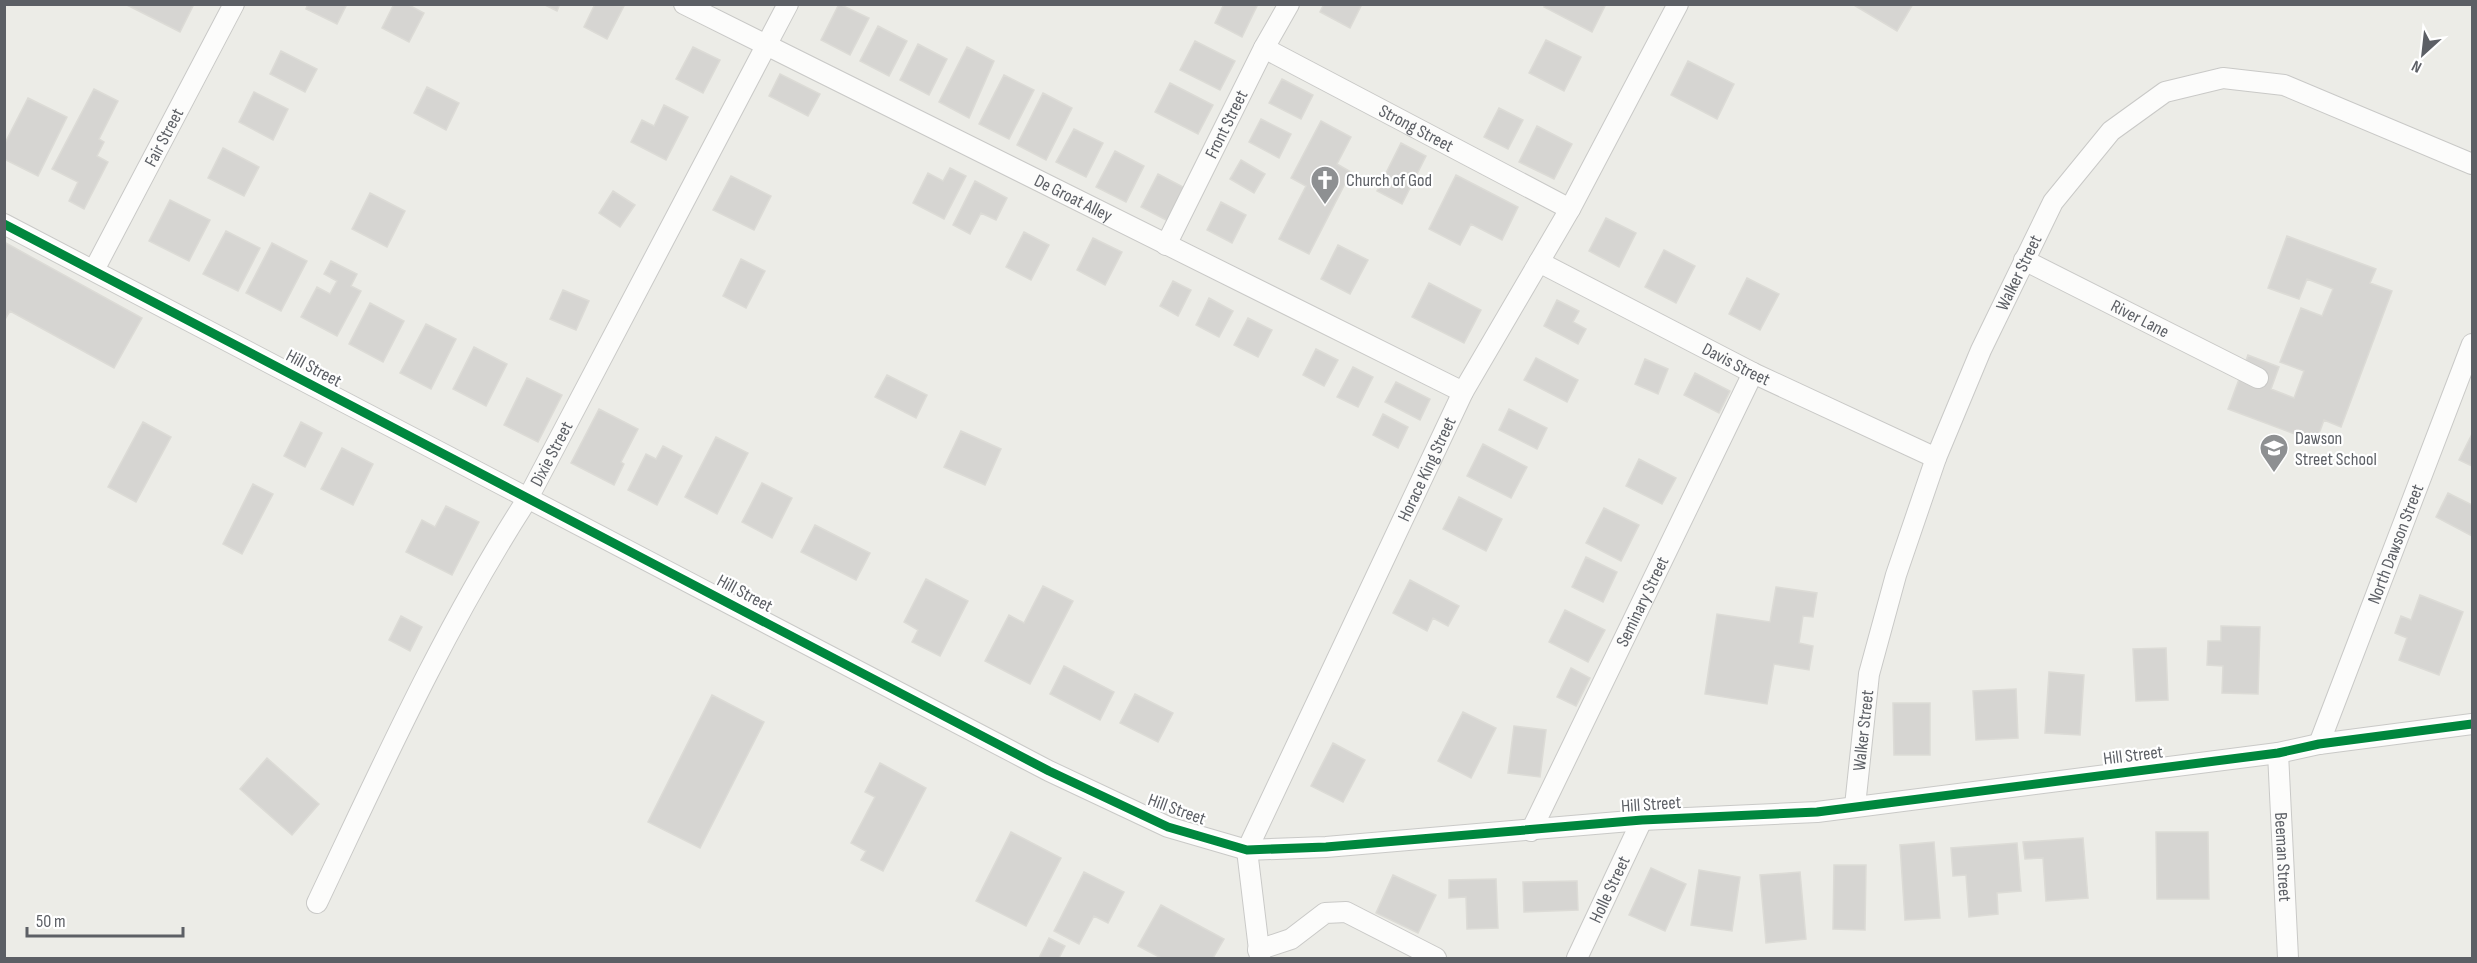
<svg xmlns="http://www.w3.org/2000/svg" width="2477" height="963" viewBox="0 0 2477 963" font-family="'Sofia Sans Condensed',sans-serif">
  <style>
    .building { fill: #d6d5d2; stroke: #dcdbd6; stroke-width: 1.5 }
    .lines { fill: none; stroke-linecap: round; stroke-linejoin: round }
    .minor-casing { stroke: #c9c9c7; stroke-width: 22 }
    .minor { stroke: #fcfcfb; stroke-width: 20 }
    .cycleway-casing { stroke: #fff; stroke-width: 13 }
    .cycleway { stroke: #00873e; stroke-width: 9 }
    .labels { text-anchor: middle; stroke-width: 4.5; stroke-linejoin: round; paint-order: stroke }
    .street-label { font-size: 18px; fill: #5c5f65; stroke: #fff }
    .poi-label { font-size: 18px; fill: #5c5f65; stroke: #fff; text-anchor: start }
  </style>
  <rect width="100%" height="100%" fill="#ecece7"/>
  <path class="building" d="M125 4H194L180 32Z
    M308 4H347L337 24 306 9Z
    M394 4H407L424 13 409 42 382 28Z
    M543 4H560L557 11Z
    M595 4 624 6 607 39 584 27Z
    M839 4 869 18 850 55 821 40Z
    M1224 4H1258L1242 37 1215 23Z
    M1324 4H1362L1350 28 1320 12Z
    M1545 4H1606L1592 32 1544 7Z
    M1852 4H1913L1897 31Z
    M878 26 907 41 889 76 860 61Z
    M1546 40 1581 57 1564 91 1529 73Z
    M1195 41 1235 61 1220 90 1180 70Z
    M918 44 947 59 929 95 900 80Z
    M693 47 720 60 703 93 676 79Z
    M967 47 994 61 969 118 939 102Z
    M281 51 317 69 305 92 270 74Z
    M1688 61 1734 84 1717 119 1671 95Z
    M780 74 820 94 808 116 769 96Z
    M1004 75 1034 90 1009 139 979 124Z
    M1282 79 1313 95 1301 119 1269 103Z
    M1170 83 1213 105 1198 134 1155 112Z
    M427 87 459 103 446 130 414 113Z
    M94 89 118 101 99 139 104 142 97 156 108 162 84 209 69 201 78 182 52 169Z
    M254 92 288 109 273 140 239 122Z
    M1043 93 1072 108 1046 160 1017 145Z
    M28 98 67 117 38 176 4 159V145Z
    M664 105 688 117 666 160 631 142 642 120 654 126Z
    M1499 108 1523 120 1508 149 1484 137Z
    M1261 119 1291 134 1279 158 1249 142Z
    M1321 121 1351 137 1337 164 1351 172 1309 254 1279 239 1306 186 1291 178Z
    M1537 126 1572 144 1554 179 1519 162Z
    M1074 129 1103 143 1086 177 1056 162Z
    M1401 143 1426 156 1402 204 1377 191Z
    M223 148 259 167 244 196 208 178Z
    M1115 151 1144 166 1126 202 1096 187Z
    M1241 160 1265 174 1254 193 1230 179Z
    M950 168 966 176 944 219 913 203 928 173 943 181Z
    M1158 174 1187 189 1170 222 1141 207Z
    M1456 175 1518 207 1502 240 1471 224 1460 245 1429 229Z
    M731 176 771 196 754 230 713 210Z
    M975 181 1007 198 996 220 981 213 970 234 953 225Z
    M613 191 635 205 620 227 599 213Z
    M370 193 405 211 387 247 352 229Z
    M170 200 210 220 189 261 149 241Z
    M1221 202 1246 215 1232 243 1207 230Z
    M1606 218 1636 233 1619 267 1589 251Z
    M226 231 260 248 238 291 203 274Z
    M1024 232 1049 245 1031 280 1006 267Z
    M2287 236 2376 269 2370 283 2392 291 2341 427 2324 420 2316 442 2228 409 2248 355 2279 367 2271 389 2294 398 2304 371 2280 362 2301 308 2322 316 2333 289 2307 279 2299 299 2268 288Z
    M1093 238 1122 252 1105 285 1077 270Z
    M4 242 142 318 114 368 10 311 4 321Z
    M272 243 307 261 281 311 246 293Z
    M1338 245 1368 260 1350 294 1321 279Z
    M1664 250 1695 266 1676 303 1645 287Z
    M741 259 765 271 746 308 723 296Z
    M331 261 357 274 351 286 361 291 337 336 301 317 317 287 330 294 337 281 324 274Z
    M1747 278 1779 294 1760 330 1729 314Z
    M1173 281 1191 290 1178 316 1160 306Z
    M1429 283 1481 310 1464 343 1412 317Z
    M563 290 589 301 576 330 550 319Z
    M1209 298 1233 311 1219 337 1196 325Z
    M1557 300 1579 311 1573 322 1586 329 1578 344 1544 326Z
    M370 303 404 321 383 362 349 344Z
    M1248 318 1272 330 1258 357 1234 345Z
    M426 324 456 339 431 389 400 373Z
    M474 347 507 364 486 406 453 389Z
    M1316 349 1338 360 1324 386 1303 375Z
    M1536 358 1578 380 1567 402 1524 380Z
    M1645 359 1668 369 1658 394 1635 384Z
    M1353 367 1373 377 1358 407 1337 397Z
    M1695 373 1730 391 1719 413 1684 395Z
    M887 375 927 395 916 418 875 397Z
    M527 378 562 395 538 442 504 425Z
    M1396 382 1430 399 1420 420 1385 402Z
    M599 409 638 429 621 462 624 464 614 485 571 463Z
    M1509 409 1547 428 1537 449 1499 430Z
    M1383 414 1408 427 1398 448 1373 435Z
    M143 422 171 437 136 502 108 487Z
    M301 422 322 433 305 467 284 456Z
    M961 431 1001 449 985 485 944 467Z
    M2472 434V466L2459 460Z
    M716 437 748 453 717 514 685 497Z
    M1483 444 1527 467 1511 498 1467 476Z
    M663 446 682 456 657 505 628 490 646 454 656 459Z
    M342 448 373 464 353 505 321 489Z
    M1639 459 1676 478 1662 504 1626 486Z
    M762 483 792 498 772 538 742 522Z
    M253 484 273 494 242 554 223 544Z
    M2448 493 2472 505V536L2436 517Z
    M1459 497 1502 519 1486 551 1443 529Z
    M446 506 479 522 452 575 406 552 422 520 435 527Z
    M1604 508 1639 525 1621 561 1586 543Z
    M815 525 870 553 856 580 801 552Z
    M1586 557 1617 572 1603 602 1572 587Z
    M926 579 968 601 940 656 912 642 918 630 904 622Z
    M1410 580 1459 606 1448 626 1433 618 1427 631 1393 613Z
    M1043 586 1073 601 1030 684 985 661 1009 615 1024 623Z
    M1776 587 1817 593 1813 617 1803 616 1799 643 1813 646 1809 670 1774 664 1767 704 1705 694 1717 614 1770 622Z
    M2420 595 2463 612 2439 675 2399 660 2407 638 2395 633 2401 616 2411 620Z
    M1565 610 1605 630 1588 662 1549 642Z
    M401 616 422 627 410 651 389 640Z
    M2221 626 2260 627 2258 694 2222 693 2223 666 2207 665 2208 641H2221Z
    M2166 648 2168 700 2136 701 2133 649Z
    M1064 666 1114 692 1100 720 1050 694Z
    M1571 668 1590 678 1576 706 1557 697Z
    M2049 672 2084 675 2080 735 2045 733Z
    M2016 689 2018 738 1976 740 1973 691Z
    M1135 694 1173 713 1158 742 1120 723Z
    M712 695 764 722 700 848 648 822Z
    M1893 703H1930V755H1894Z
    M1463 712 1496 728 1471 778 1438 761Z
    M1514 726 1546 730 1540 777 1508 773Z
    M1333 743 1365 760 1343 802 1311 786Z
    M267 758 319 804 292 835 240 789Z
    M880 763 926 788 883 871 861 860 866 851 851 843 875 797 865 792Z
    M1011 832 1061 858 1026 926 976 901Z
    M2156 832H2208L2209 899H2157Z
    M2083 838 2088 898 2046 901 2043 858 2025 859 2023 842Z
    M1934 842 1940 918 1905 920 1900 845Z
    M2017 843 2021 891 1997 893 1998 914 1969 917 1966 875 1953 876 1951 848Z
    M1834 865H1866L1865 930 1833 929Z
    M1651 868 1686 884 1665 931 1629 915Z
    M1699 870 1740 877 1732 931 1691 925Z
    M1084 872 1124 892 1108 923 1094 916 1079 944 1054 931Z
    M1800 872 1806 939 1766 943 1760 875Z
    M1393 875 1436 895 1418 933 1376 913Z
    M1496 879 1498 928 1467 929 1466 897 1449 898V880Z
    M1577 881 1578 910 1524 912 1523 882Z
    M1161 905 1224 939 1213 958H1161L1138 946Z
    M1049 938 1065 946 1059 958H1039Z"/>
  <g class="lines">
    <g class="minor-casing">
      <g id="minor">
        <path id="s1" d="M684 4 1463 392"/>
        <path id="s2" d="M1264 48 1570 209"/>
        <path d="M4 224 1049 771 1168 827 1247 850 1326 847 1642 820 1817 812 2278 753 2319 744 2472 724"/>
        <path id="s3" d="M1166 245 1264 48 1289 4"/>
        <path id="s4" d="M2024 260 2258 378"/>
        <path id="s5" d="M1539 262 1753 373 1936 458"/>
        <path id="s6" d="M94 270 234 4"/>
        <path id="s7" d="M2319 744 2472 344"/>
        <path id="s8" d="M2278 753 2288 958"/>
        <path id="s9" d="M1855 806 1869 674 1896 575 1936 458 1981 350 2053 202 2111 131 2165 92 2223 78 2284 85 2472 164"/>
        <path id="s10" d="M1531 831 1753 373"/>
        <path id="s11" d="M317 903C382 766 445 626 528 498L788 4"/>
        <path d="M1258 950 1291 939 1325 913 1346 912 1436 958"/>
        <path id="s12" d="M1260 958 1247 850 1463 392 1570 209 1678 4"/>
        <path id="s13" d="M1577 958 1642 820"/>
      </g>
    </g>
    <use href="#minor" class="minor"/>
    <g class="cycleway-casing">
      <path id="cycleway" d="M4 224 1049 771 1168 827 1247 850 1326 847 1642 820 1817 812 2278 753 2319 744 2472 724"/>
    </g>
    <use href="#cycleway" class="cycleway"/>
  </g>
  <defs>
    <g id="church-pin" transform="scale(1.5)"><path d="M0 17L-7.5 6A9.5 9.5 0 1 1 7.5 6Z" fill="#8e9092" stroke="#fff"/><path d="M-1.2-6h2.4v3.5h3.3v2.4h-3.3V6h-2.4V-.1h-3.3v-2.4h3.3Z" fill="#fff"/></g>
    <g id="school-pin" transform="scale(1.5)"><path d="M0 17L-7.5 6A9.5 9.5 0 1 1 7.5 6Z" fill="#8e9092" stroke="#fff"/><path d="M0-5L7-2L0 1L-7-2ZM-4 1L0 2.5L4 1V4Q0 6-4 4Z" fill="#fff"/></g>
  </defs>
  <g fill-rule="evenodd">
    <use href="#church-pin" x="1325" y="180"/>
    <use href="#school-pin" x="2274" y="448"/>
  </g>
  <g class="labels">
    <g class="street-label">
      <text dy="6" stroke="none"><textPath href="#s3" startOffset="135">Front Street</textPath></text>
      <text dy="6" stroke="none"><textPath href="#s2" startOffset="172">Strong Street</textPath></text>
      <text dy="6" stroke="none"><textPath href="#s6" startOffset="150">Fair Street</textPath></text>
      <text dy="6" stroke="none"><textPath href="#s1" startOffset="435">De Groat Alley</textPath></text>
      <text dy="6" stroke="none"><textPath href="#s9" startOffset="562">Walker Street</textPath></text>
      <text dy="6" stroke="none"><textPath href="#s4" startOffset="130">River Lane</textPath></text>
      <text dy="6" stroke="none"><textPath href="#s5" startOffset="222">Davis Street</textPath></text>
      <text transform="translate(314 368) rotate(28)" y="6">Hill Street</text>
      <text dy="6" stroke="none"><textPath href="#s11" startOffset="507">Dixie Street</textPath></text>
      <text dy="6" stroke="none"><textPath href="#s12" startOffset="530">Horace King Street</textPath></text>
      <text dy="6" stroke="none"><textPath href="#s7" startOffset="214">North Dawson Street</textPath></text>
      <text transform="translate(745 593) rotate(28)" y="6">Hill Street</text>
      <text dy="6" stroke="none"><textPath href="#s10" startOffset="255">Seminary Street</textPath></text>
      <text dy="6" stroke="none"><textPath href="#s9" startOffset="76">Walker Street</textPath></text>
      <text transform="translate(2133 755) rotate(-7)" y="6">Hill Street</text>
      <text transform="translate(1651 804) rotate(-4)" y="6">Hill Street</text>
      <text transform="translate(1177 809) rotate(20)" y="6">Hill Street</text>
      <text dy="6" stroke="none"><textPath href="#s8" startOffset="104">Beeman Street</textPath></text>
      <text dy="6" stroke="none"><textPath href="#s13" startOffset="76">Holle Street</textPath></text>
    </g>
    <g class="poi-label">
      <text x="1346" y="186">Church of God</text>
      <text x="2295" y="444">Dawson<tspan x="2295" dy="21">Street School</tspan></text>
    </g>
  </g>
  <rect width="2477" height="963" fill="none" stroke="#5c5f65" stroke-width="12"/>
  <g transform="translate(2423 54) rotate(207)" stroke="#ffffff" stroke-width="4.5" paint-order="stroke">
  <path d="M0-4.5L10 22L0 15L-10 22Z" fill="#5c5f65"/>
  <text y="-9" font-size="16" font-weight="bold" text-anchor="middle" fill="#5c5f65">N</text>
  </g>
  <path d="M27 927v9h156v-9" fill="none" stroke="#5c5f65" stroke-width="3"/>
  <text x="36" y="927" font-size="18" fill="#5c5f65" stroke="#ffffff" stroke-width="4.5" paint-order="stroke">50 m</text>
</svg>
